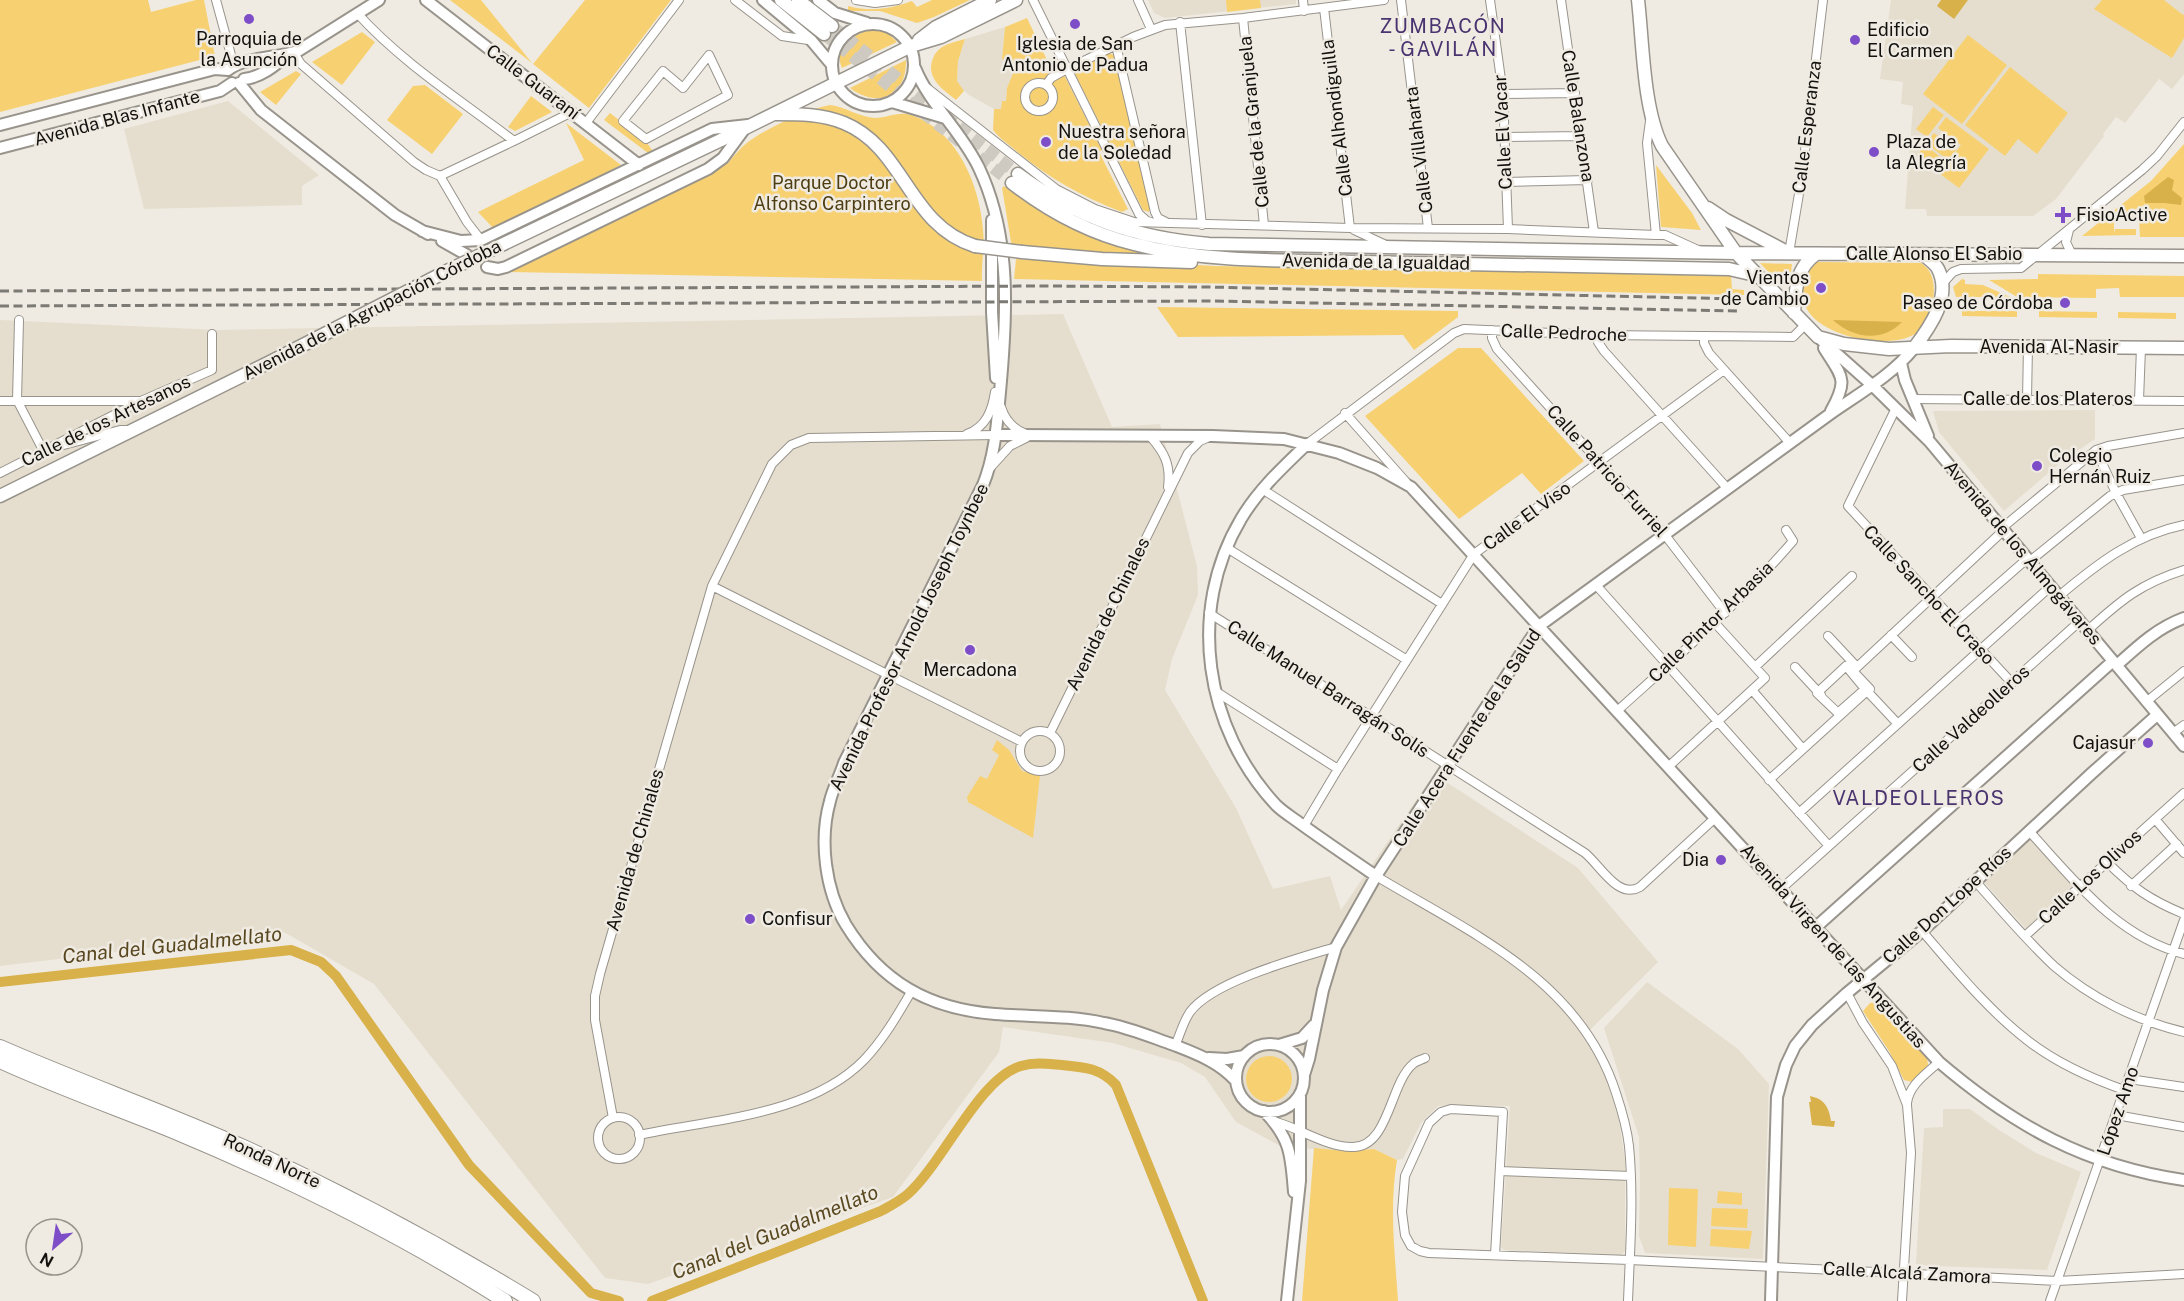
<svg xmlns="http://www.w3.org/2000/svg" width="2184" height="1301" viewBox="0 0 2184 1301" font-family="'Public Sans',sans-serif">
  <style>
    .built { fill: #e5dece }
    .green { fill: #f7d171 }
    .water { fill: #d8b14b }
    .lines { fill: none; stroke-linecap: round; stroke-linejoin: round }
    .canal { stroke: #d8b14b; stroke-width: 10 }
    .primary-tunnel { stroke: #cecac2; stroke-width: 12; stroke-dasharray: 12 6; stroke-linecap: butt }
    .street-casing { stroke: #98948c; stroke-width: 10 }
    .secondary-casing { stroke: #98948c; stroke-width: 14 }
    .primary-casing { stroke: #98948c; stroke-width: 15 }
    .highway-casing { stroke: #98948c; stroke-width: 16 }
    .street { stroke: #fff; stroke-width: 8 }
    .secondary { stroke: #fff; stroke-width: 10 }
    .primary { stroke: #fff; stroke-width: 12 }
    .highway { stroke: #fff; stroke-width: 14 }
    .rail { stroke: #7c7a74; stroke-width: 3; stroke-dasharray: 9 4.5; stroke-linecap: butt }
    .primary-bridge-casing { stroke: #98948c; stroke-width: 15; stroke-linecap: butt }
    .primary-bridge { stroke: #fff; stroke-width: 12 }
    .poi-dot { fill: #7d4ec7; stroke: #efebe2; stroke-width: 2 }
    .labels { text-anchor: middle; stroke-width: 5; stroke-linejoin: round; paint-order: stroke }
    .poi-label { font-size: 18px; fill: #12110e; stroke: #efebe2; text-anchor: start }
    .street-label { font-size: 18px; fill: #12110e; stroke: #efebe2 }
    .park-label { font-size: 18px; fill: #4d3d12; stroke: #efebe2 }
    .neighbourhood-label { font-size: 20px; letter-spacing: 1.5px; fill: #4a3470; stroke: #efebe2 }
    .water-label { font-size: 20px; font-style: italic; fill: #59481f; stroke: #efebe2 }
  </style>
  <rect width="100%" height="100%" fill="#efebe2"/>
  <path class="built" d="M1148 0H1296V4L1165 18 1154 13Z
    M1891 0H2184V74L2172 89 2159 79 2125 123 2116 117 2103 134 2104 136 2056 199 2033 216H1927L1926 209H1905L1913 106 1901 104 1903 82 1880 79Z
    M1005 27 1002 59 1016 66 1007 88 1006 101 1001 109H994L969 95 960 87 957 81 958 61 965 39Z
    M228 101 319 175 302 186V205L144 209 124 129Z
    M1063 314 1112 427 1160 424 1197 566 1198 595 1172 659 1165 690 1236 808 1273 889 1330 876 1341 910 1434 774 1578 868 1658 962 1584 1036 1604 1071 1619 1120 1625 1160V1251L1621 1255 1504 1250 1501 1247 1510 1106 1449 1105 1438 1106 1421 1123 1403 1159 1397 1160 1374 1149 1345 1151 1282 1147 1236 1122 1205 1077 1181 1063 1113 1043 1003 1027 999 1052 893 1197 648 1284 605 1278 374 984 284 932 0 966V320L218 330Z
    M2095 410V439L2060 463 2004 511 1939 432 1933 411Z
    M2031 838 2076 887 2028 931 1983 881Z
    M1647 982 1738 1049 1769 1084 1763 1259 1645 1253 1639 1236 1640 1181 1639 1137 1604 1028Z
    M1943 1109H1970L1999 1130 2036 1153 2081 1172 2047 1270 1933 1266 1916 1264 1924 1128 1943 1127Z"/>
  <path class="green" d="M0 0H148L151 12 196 0H204L215 56 0 112Z
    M450 0H481L532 63Z
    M585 0H671L589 108 533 64Z
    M932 0H970L934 17 917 23 880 11H848V6C871 12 890 9 912 1L917 7Z
    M1226 0H1260L1261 8 1227 12Z
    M2102 0H2164L2183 15 2184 14V38L2172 58 2094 9Z
    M1027 18 1047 60 1055 57 1102 150 1099 152 1128 209 1122 212C1082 197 1047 177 1014 149 1007 143 998 137 993 130L994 109H1001L1002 101H1006L1007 88 1016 66 1002 59 1005 27Z
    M875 29 889 34 897 42 842 68C832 46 857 32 875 29Z
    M362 32 375 42 342 85 312 62Z
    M1968 35 2007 65 1962 124 1923 94Z
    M965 39 958 61 957 81 964 91 956 100C943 90 925 78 933 58 935 53 938 50 942 47 949 43 958 41 965 39Z
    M1109 53 1114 55 1150 206 1149 212 1143 210 1074 72 1076 69Z
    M906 60C907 96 878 109 850 88Z
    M2010 67 2068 113 2037 154 2018 139 2005 156 1965 125Z
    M296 71 301 74 276 105 260 92Z
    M425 85 463 114 432 154 387 120 413 86Z
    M531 96 552 112 515 131 508 127Z
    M830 105C846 107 859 117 875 118 887 118 898 111 911 115 957 130 980 185 983 230 985 247 981 264 982 281L509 272 534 256 728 163C734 156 740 148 748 142 767 128 808 109 830 105Z
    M1933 107 1944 115 1927 137 1916 129Z
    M610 113 645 140 652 150 648 153 604 120Z
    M1946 117 1989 149 1959 188 1939 173 1961 145 1938 128Z
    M566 123 621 165 494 229 478 212 584 160Z
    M1934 133 1956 150 1948 160 1926 143Z
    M2184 144V237H2140L2139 218 2114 217V233L2115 229H2136V235L2082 236 2151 181Z
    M1925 145 1947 162 1939 172 1917 155Z
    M1656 165 1692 213 1701 230 1661 227Z
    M1004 186C1057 223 1101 244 1165 257L1012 248 1002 188Z
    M1028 255 1215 266 1731 276 1732 289 1744 290V295L1014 279 1016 259 1027 260Z
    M1817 262 1921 263C1934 271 1935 286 1933 300 1931 311 1927 325 1918 332 1893 351 1830 338 1811 315 1803 306 1803 295 1803 284 1804 274 1808 267 1817 262Z
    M1760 263 1792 264 1790 281 1775 279Z
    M2038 274 2184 276V297H2120L2119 288 2096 289V298L2017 297 1989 280 2038 279Z
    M1962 279 1965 280V284L1983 285 2010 297H1956L1953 287Z
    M1157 307 1458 311V317L1414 350 1403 335 1178 337Z
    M1962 311H2017V317L1962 316Z
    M2039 311 2097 312V318L2039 317Z
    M2118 312 2176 313V319L2118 318Z
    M1458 348H1481L1584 461 1541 494 1522 473 1459 519 1365 416Z
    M997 740 1009 750 1022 771 1040 776 1033 838 968 802 967 797 980 776 987 779 999 755 992 750Z
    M1877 1002 1927 1057 1928 1065 1912 1082 1904 1080 1889 1051 1863 1011 1870 1003Z
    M1246 1079a23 23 0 1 1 46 0a23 23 0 1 1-46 0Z
    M1314 1148 1345 1151 1374 1149 1397 1160C1389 1207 1395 1254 1398 1301H1302Z
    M1669 1188 1698 1189 1696 1247 1668 1245Z
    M1718 1191 1742 1193V1205L1717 1203Z
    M1712 1208 1748 1209 1747 1228 1711 1226Z
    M1711 1229 1752 1231 1749 1249 1710 1246Z"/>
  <path class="water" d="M1941 0H1968L1954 19 1937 6Z
    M2168 177 2174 180 2172 190 2182 198 2181 205 2164 203H2145L2144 196Z
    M1833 320 1902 322C1882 343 1852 338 1833 320Z
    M1810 1096C1825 1099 1829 1108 1831 1121H1835L1834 1127 1812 1125 1809 1102H1811Z"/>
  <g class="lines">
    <path class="canal" d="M0 982 291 950 321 962 336 976 469 1165 591 1293 619 1301
      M652 1301 881 1211C890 1206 900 1201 908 1194 943 1163 979 1078 1021 1066 1035 1062 1048 1064 1062 1065 1084 1067 1100 1068 1116 1085L1203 1301"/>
    <path class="primary-tunnel" d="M832 26 1018 174
      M824 34 1012 183"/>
    <g class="street-casing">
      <path id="street" d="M216 0 234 66
        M735 0 782 36 808 40
        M856 0 875 3 898 0
        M1033 0 1139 214 1147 221 1151 222
        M1138 0 1151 29
        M1303 0 1304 11
        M1401 0 1428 228
        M1490 0 1503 94 1508 229
        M1561 0 1594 232
        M1324 8 1350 228
        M357 13C401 62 462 101 514 141L572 112
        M1243 18 1264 225
        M1180 22 1202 225
        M1116 45 1155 212 1158 218 1166 222
        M293 52 301 64 414 162 426 170 440 176 467 222 481 240
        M709 55 728 95 646 139 623 121 663 71 683 88Z
        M1025 97a14 14 0 1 1 28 0a14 14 0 1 1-28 0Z
        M1046 85 1051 78 1067 69 1133 37 1165 25 1243 18 1384 0
        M927 88 1056 189 1095 209 1134 222 1350 228 1508 229 1656 235H1665L1698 250
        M1503 94 1575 93
        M1650 121 1647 143 1656 235
        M586 123 679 0
        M1504 137 1581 136
        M440 176 514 141
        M1506 182 1588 180
        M1354 230 1384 244
        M2069 230 2066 242 2072 255
        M1789 253 1802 176 1823 0
        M1942 284 1953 272 1961 269 2021 268 2142 170 2157 156 2184 122
        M19 320 17 400 44 452
        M1492 330V338L1497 349 1665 535 1725 613
        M1599 335 1598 342 1604 351 1728 489
        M1704 337V343L1709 353 1790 443
        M1912 399 2184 401
        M2027 399 2028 346
        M2139 400 2141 348
        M0 401H139
        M1001 407C1005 420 1013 429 1026 434
        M1896 408 1848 506 2012 683
        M1345 413 1406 482
        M967 434C986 427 992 411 995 392
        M1150 436C1164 452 1171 464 1168 487
        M1307 444 1454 333 1464 329 1599 335 1793 337 1806 324
        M60 446 120 430H130
        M2096 450 2116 493 2141 538
        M990 468 1010 446 1026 438
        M0 473 141 401 212 370V334
        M1262 489 1442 604
        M2002 528 2096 450 2108 446 2184 433
        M1227 548 1407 660
        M2030 561 2110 496 2123 490 2184 480
        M1596 585 1829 846
        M712 586 1022 742
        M2059 596C2097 564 2134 535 2184 525
        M1209 613 1585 853C1600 865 1618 900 1640 887L1715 818
        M1955 622 2028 558
        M2088 630C2120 601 2141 583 2184 570
        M1891 635 1912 657
        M1828 636 1857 667
        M1846 666 1865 689 1840 711 1837 712 1817 693Z
        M1755 667 1852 576
        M1795 667 1821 695
        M1752 690 1803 749
        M1215 691 1338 769
        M2146 702 2184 671
        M1617 711C1678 656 1740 603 1793 541L1786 530
        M1897 723 1867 691 1870 689 1853 671 2004 530
        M1020 751a20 20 0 1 1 40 0a20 20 0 1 1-40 0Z
        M1050 733 1188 453 1200 441 1207 438
        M2173 733 2184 725
        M1668 767 1765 678 1715 623
        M1769 780 1867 691
        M1799 813 2051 586
        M2155 819 2184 853
        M1304 826 1338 769 1474 554 1724 370
        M2029 831C2074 880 2117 937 2184 954
        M2107 862C2133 888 2150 900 2184 914
        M1376 876C1471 933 1580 980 1616 1093 1622 1111 1627 1128 1629 1146 1634 1197 1630 1250 1628 1301
        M1976 882C2001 910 2026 940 2054 966 2091 998 2137 1021 2184 1032
        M2131 886 2177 844
        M1781 889 2080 621
        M1922 931C1955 969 1987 1009 2027 1040 2056 1063 2090 1078 2124 1090
        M2025 936 2184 793
        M1847 993 1863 1023 1892 1066 1907 1105 1911 1153 1902 1301
        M1175 1046C1180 1035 1183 1022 1190 1012 1213 981 1299 958 1336 947
        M2129 1079 2184 1087
        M1907 1103C1909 1085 1926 1074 1939 1062
        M2116 1115 2184 1127
        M598 1138a21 21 0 1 1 42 0a21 21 0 1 1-42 0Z
        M613 1118 595 1020V996L600 974 712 586 772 464 791 445 809 438 996 435
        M1273 1121C1298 1127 1327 1148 1353 1147 1389 1147 1390 1083 1413 1064 1416 1061 1421 1060 1425 1058
        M639 1135C712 1119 809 1116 864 1060 883 1040 897 1016 911 992
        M1500 1171 1631 1176
        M1495 1255 1503 1112 1451 1109 1441 1112 1429 1123 1405 1176 1402 1212 1405 1235 1411 1246 1420 1251 1429 1253 1630 1260 2058 1281 2184 1274
        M2050 1301 2184 920"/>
    </g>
    <g class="secondary-casing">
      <path id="secondary" d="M426 0 639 165
        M763 0 811 40 832 65
        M818 0 835 13 867 23
        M832 65a41 41 0 1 1 82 0a41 41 0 1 1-82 0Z
        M915 68C930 105 962 132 979 168 1012 238 1007 317 1000 392 997 424 995 455 983 485L844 763C840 776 833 788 830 801 819 840 825 890 846 925 881 982 929 1009 995 1014 1031 1017 1069 1015 1104 1023 1128 1027 1151 1037 1174 1045 1197 1054 1219 1062 1236 1081
        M228 70C243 57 279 58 298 51L379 0
        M244 79C259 78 276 66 286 55
        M239 83 261 110 395 215 428 234
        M892 102 945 118
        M0 125 215 69 228 70
        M0 148 220 91 232 83
        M992 220V312L996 378
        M422 231 461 241 481 240 712 129 748 125
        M442 241 467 255
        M487 267 498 269 506 267 708 169 723 158 745 128
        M1818 337 1873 386 1930 442 2184 746
        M1824 348C1842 377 1849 379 1831 411
        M1901 363 1905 380 1928 436
        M996 435 1213 436 1284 439 1339 453 1377 468 1411 487 1939 1062C2014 1126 2086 1166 2184 1180
        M1307 444C1283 467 1258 490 1241 519 1186 611 1205 729 1276 805 1283 812 1293 818 1301 824 1326 842 1351 859 1376 876
        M2117 665C2138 646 2157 628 2184 618
        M1816 927 2113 661
        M1236 1078a34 34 0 1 1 68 0a34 34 0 1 1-68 0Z
        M1279 1045 1302 1038 1314 1025
        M1209 1058 1227 1059 1244 1056
        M1304 1075 1309 1059 1323 990 1336 947 1376 876 1539 626 1830 414C1860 393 1891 376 1914 348
        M1264 1111C1291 1139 1291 1155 1294 1192
        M1287 1301 1300 1181V1094
        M1771 1301 1777 1097 1786 1065 1795 1046 1812 1025 1847 993 1922 931 2092 773 2157 715"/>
    </g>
    <g class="primary-casing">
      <path id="primary" d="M781 0 824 34
        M798 0 832 26
        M1638 0C1643 43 1643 108 1662 146L1736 253 1818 337 1844 344 1889 349 1951 346 2184 348
        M919 40 936 27 990 0
        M776 114C799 114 822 114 844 123 905 148 908 225 975 246
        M721 140 911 46 941 37 1016 0
        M1018 174C1077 218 1136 238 1209 244L1736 253 2184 256
        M1012 183C1048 211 1089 233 1134 244 1207 263 1285 260 1360 262 1483 265 1606 267 1729 269L1755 275
        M1708 208 1726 220 1787 252
        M1022 252 1102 259 1191 262
        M1794 313C1796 289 1795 269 1816 254
        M1914 348C1930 327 1952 296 1938 269 1936 264 1928 259 1924 255
        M0 496 272 361"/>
    </g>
    <g class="highway-casing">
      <path id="highway" d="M0 1047C82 1083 166 1112 248 1149 346 1194 441 1245 533 1301
        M0 1061C57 1087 116 1108 173 1131 288 1179 400 1234 505 1301"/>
    </g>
    <use href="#street" class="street"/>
    <use href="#secondary" class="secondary"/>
    <use href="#primary" class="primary"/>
    <use href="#highway" class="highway"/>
    <path class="rail" d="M0 291 1042 286 1208 287 1740 299
      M0 306 1210 301 1739 311"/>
    <g class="primary-bridge-casing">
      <path id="primary-bridge" d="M975 246 1022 252
        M272 361 449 270 721 140"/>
    </g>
    <use href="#primary-bridge" class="primary-bridge"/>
  </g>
  <g class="poi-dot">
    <circle cx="249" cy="19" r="6"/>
    <circle cx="1075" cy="24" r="6"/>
    <circle cx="1855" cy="40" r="6"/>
    <circle cx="1046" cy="142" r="6"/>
    <circle cx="1874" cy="152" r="6"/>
    <path d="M2060 206h6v6h6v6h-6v6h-6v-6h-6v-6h6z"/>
    <circle cx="1821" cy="288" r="6"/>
    <circle cx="2065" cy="303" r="6"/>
    <circle cx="2037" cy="466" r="6"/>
    <circle cx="970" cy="650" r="6"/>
    <circle cx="2148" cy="743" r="6"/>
    <circle cx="1721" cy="860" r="6"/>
    <circle cx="750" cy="919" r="6"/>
  </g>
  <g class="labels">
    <g class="poi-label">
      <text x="1867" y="36">Edificio<tspan x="1867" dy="21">El Carmen</tspan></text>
      <text x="249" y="45" text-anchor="middle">Parroquia de<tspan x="249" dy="21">la Asunción</tspan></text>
      <text x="1075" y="50" text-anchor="middle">Iglesia de San<tspan x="1075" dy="21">Antonio de Padua</tspan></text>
      <text x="1058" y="138">Nuestra señora<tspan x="1058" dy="21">de la Soledad</tspan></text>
      <text x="1886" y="148">Plaza de<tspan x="1886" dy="21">la Alegría</tspan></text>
      <text x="2076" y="221">FisioActive</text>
      <text x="1809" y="284" text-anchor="end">Vientos<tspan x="1809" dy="21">de Cambio</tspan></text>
      <text x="2053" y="309" text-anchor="end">Paseo de Córdoba</text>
      <text x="2049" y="462">Colegio<tspan x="2049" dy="21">Hernán Ruiz</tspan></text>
      <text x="970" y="676" text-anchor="middle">Mercadona</text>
      <text x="2136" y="749" text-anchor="end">Cajasur</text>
      <text x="1709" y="866" text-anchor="end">Dia</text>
      <text x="762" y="925">Confisur</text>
    </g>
    <g class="street-label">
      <text transform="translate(533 82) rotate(37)" y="6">Calle Guaraní</text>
      <text transform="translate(1578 116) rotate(81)" y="6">Calle Balanzona</text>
      <text transform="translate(117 118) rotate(-15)" y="6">Avenida Blas Infante</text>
      <text transform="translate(1337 118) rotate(-97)" y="6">Calle Alhondiguilla</text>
      <text transform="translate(1254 122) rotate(-96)" y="6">Calle de la Granjuela</text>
      <text transform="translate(1807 127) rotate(-83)" y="6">Calle Esperanza</text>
      <text transform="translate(1503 132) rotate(-93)" y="6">Calle El Vacar</text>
      <text transform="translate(1419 150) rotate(-97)" y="6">Calle Villaharta</text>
      <text x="1934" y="260">Calle Alonso El Sabio</text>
      <text transform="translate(1376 262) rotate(1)" y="6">Avenida de la Igualdad</text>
      <text transform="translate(372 310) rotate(-27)" y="6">Avenida de la Agrupación Córdoba</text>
      <text transform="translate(1564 333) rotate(2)" y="6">Calle Pedroche</text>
      <text x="2049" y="353">Avenida Al-Nasir</text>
      <text x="2048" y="405">Calle de los Plateros</text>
      <text transform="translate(106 421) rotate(-26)" y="6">Calle de los Artesanos</text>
      <text transform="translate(1607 471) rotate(48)" y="6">Calle Patricio Furriel</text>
      <text transform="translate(1527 516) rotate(-36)" y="6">Calle El Viso</text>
      <text transform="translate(2023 553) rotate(50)" y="6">Avenida de los Almogávares</text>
      <text transform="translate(1929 595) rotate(47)" y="6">Calle Sancho El Craso</text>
      <text transform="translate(1108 614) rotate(-64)" y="6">Avenida de Chinales</text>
      <text transform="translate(1711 622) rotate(-44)" y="6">Calle Pintor Arbasia</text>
      <text transform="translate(909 637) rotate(-64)" y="6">Avenida Profesor Arnold Joseph Toynbee</text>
      <text transform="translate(1328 689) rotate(33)" y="6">Calle Manuel Barragán Solís</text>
      <text transform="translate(1971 719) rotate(-42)" y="6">Calle Valdeolleros</text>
      <text transform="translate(1467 738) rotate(-57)" y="6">Calle Acera Fuente de la Salud</text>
      <text transform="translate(635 850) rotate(-74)" y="6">Avenida de Chinales</text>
      <text transform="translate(2090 877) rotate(-42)" y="6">Calle Los Olivos</text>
      <text transform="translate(1947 905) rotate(-42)" y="6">Calle Don Lope Ríos</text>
      <text transform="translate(1833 946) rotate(48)" y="6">Avenida Virgen de las Angustias</text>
      <text transform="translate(2118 1111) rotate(-71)" y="6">López Amo</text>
      <text transform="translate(272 1161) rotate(25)" y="6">Ronda Norte</text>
      <text transform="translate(1907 1273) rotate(3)" y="6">Calle Alcalá Zamora</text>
    </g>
    <g class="park-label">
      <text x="832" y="189">Parque Doctor<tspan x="832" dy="21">Alfonso Carpintero</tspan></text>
    </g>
    <g class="neighbourhood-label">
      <text x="1443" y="33">ZUMBACÓN<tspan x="1443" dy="23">- GAVILÁN</tspan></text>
      <text x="1919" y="805">VALDEOLLEROS</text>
    </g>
    <g class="water-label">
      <text transform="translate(172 945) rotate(-6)" y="7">Canal del Guadalmellato</text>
      <text transform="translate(775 1232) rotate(-22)" y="7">Canal del Guadalmellato</text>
    </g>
  </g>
  <g transform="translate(54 1247) rotate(209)"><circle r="28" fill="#efebe2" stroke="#97948d" stroke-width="1.5"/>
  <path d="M0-4.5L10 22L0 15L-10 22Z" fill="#7d4ec7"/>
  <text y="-9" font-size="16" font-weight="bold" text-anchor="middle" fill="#12110e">N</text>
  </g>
</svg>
